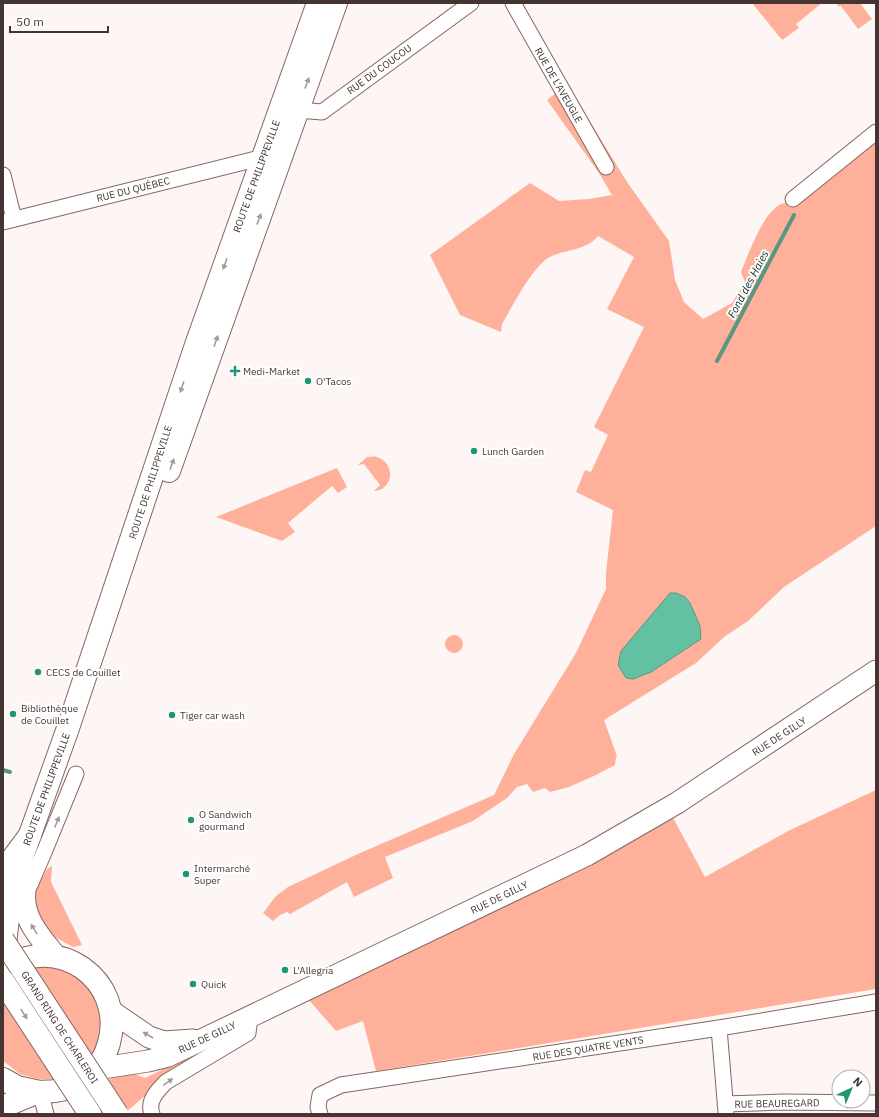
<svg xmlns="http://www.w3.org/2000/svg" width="879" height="1117" viewBox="0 0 879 1117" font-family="'IBM Plex Sans',sans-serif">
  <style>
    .green { fill: #feb09b }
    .water { fill: #63c1a3; stroke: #5a9781 }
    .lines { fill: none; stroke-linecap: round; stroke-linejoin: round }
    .stream { stroke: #5a9781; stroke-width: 4 }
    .minor-casing { stroke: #87665e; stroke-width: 17 }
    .secondary-casing { stroke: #87665e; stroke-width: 23 }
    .primary-casing { stroke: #87665e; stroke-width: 24 }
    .motorway-casing { stroke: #87665e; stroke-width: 24 }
    .minor { stroke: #fff; stroke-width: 15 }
    .secondary { stroke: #fff; stroke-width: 21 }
    .primary { stroke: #fff; stroke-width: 22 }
    .motorway { stroke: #fff; stroke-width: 22 }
    .motorway-bridge-casing { stroke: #87665e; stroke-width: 24; stroke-linecap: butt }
    .motorway-bridge { stroke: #fff; stroke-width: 22 }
    .oneway { fill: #a29a98 }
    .poi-dot { fill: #249476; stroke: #fff; stroke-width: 1.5 }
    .labels { text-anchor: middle; stroke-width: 4; stroke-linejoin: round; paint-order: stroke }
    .street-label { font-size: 10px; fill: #443532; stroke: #fff }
    .poi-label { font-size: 10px; fill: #443532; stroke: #fff; text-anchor: start }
    .water-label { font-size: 11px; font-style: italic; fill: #0a362a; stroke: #fff }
  </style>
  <rect width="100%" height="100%" fill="#fef6f4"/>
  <path class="green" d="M752 3H822L796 24 799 28 782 40Z
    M836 3H860L872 19 858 29 841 6 839 7Z
    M567 84 627 182 669 241 675 280 684 302 703 319 732 303 745 282 741 272C748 255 763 212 781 204 785 202 792 203 797 203L876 136V526L784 587 748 621 724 637 696 663 604 720 617 756 616 757 615 765 596 775 569 787 550 792 545 788 533 792 527 784 517 787 507 798 473 821 385 857 393 878 354 897 347 882 290 914 287 912 280 915 273 921 263 913 276 896 288 887 358 854 494 795 514 754 576 653 606 589V573L613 510 576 492 585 470 591 472 608 435 594 427 644 327 607 309 634 257 598 236C586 251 566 249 550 257 534 264 512 307 502 324L501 332 460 315 430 255 530 183 559 201 589 199 612 195 599 173 547 100Z
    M367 457C370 457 374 456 377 457 391 461 395 480 383 488 381 490 376 491 374 491L380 485 364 464 358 465Z
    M337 468 347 487 338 493 332 486 288 523 295 532 282 541 216 517Z
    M445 644a9 9 0 1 1 18 0a9 9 0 1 1-18 0Z
    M876 790V989L525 1047 376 1071 363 1021 336 1031 308 999 671 814 705 877 788 831Z
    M52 866 51 882 82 945 73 947 49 934 42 925 33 901 37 886 47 869Z
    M61 966 92 987 103 1023 100 1042 90 1059 76 1071 58 1079H38L20 1074 3 1061V983L23 968Z
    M192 1055 124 1114H75L84 1096 92 1089 112 1078 135 1074 145 1078Z"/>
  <path class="water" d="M670 593H676L685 597 690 603 700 626 701 639 651 672 633 679 626 678 618 665 621 651Z"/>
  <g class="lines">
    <path class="stream" d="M717 361 794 215
      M3 770 10 772"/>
    <g class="minor-casing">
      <path id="minor" d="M513 3 606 167
        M290 108 298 110 322 112 471 3
        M3 175 14 219
        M793 199 876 132
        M3 222 264 157H270
        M30 885 45 850 76 774
        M719 1028 726 1112
        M40 1092 46 1114
        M725 1104 783 1102 876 1103
        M152 1114C147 1101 157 1091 166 1082L248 1033 250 1017
        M320 1114 318 1107 320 1095 341 1085 719 1028 876 1002"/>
    </g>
    <g class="secondary-casing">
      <path id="secondary" d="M111 1011 149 1037 164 1042 193 1040
        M96 1069 148 1061 168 1056 587 855 677 803 876 671"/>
    </g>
    <g class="primary-casing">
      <path id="primary" d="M169 471 336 3
        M29 871C27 879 24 888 24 896 24 921 41 938 55 956
        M6 967 5 946 11 888 68 728 196 345 318 3
        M3 969C57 931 126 980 109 1043 105 1057 97 1070 86 1078 77 1085 66 1090 55 1091 50 1092 45 1091 40 1092 28 1095 15 1102 3 1107
        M3 1079 17 1087 40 1092"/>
    </g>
    <g class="motorway-casing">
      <path id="motorway" d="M3 874 7 866 30 835"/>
    </g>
    <use href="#minor" class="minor"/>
    <use href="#secondary" class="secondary"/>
    <use href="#primary" class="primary"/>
    <use href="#motorway" class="motorway"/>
    <g class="motorway-bridge-casing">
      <path id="motorway-bridge" d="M3 940 117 1114
        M3 981 90 1114"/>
    </g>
    <use href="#motorway-bridge" class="motorway-bridge"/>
  </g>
  <defs><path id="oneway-solid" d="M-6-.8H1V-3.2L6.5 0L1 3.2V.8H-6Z"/></defs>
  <g class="oneway">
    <use href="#oneway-solid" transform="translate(307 83) rotate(-70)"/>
    <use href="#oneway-solid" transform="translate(259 219) rotate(-70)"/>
    <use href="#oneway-solid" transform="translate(225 264) rotate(110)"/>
    <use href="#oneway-solid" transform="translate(216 341) rotate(-71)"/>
    <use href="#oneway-solid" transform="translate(182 387) rotate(108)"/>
    <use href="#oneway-solid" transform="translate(172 464) rotate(-70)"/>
    <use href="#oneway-solid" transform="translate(57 822) rotate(-68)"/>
    <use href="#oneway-solid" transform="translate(34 929) rotate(-122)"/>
    <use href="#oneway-solid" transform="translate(24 1014) rotate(57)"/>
    <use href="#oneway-solid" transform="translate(148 1035) rotate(-150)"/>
    <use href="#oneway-solid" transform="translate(168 1082) rotate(-35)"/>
  </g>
  <g class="poi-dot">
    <path d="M233 365h4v4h4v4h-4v4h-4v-4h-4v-4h4z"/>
    <circle cx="308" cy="381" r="4"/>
    <circle cx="474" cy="451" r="4"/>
    <circle cx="38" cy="672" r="4"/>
    <circle cx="13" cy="714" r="4"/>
    <circle cx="172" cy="715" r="4"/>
    <circle cx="191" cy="820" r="4"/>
    <circle cx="186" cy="874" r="4"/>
    <circle cx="285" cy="970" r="4"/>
    <circle cx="193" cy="984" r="4"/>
  </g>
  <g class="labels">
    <g class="street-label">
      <text transform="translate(379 69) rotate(-36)" y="4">RUE DU COUCOU</text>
      <text transform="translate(559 85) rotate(60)" y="4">RUE DE L'AVEUGLE</text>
      <text transform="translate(256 176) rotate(-70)" y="4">ROUTE DE PHILIPPEVILLE</text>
      <text transform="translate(133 189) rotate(-14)" y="4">RUE DU QUÉBEC</text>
      <text transform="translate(150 482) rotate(-72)" y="4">ROUTE DE PHILIPPEVILLE</text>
      <text transform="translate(779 736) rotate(-33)" y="4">RUE DE GILLY</text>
      <text transform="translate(46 789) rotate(-70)" y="4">ROUTE DE PHILIPPEVILLE</text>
      <text transform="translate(499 897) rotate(-26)" y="4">RUE DE GILLY</text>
      <text transform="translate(60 1027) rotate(57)" y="4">GRAND RING DE CHARLEROI</text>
      <text transform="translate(207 1037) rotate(-25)" y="4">RUE DE GILLY</text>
      <text transform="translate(588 1048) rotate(-9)" y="4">RUE DES QUATRE VENTS</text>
      <text transform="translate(777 1103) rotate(-1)" y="4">RUE BEAUREGARD</text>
    </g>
    <g class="poi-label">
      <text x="243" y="375">Medi-Market</text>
      <text x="316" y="385">O'Tacos</text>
      <text x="482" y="455">Lunch Garden</text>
      <text x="46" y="676">CECS de Couillet</text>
      <text x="21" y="712">Bibliothèque<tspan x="21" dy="12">de Couillet</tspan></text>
      <text x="180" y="719">Tiger car wash</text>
      <text x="199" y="818">O Sandwich<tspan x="199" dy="12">gourmand</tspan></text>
      <text x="194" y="872">Intermarché<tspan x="194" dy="12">Super</tspan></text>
      <text x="293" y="974">L'Allegria</text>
      <text x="201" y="988">Quick</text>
    </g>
    <g class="water-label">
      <text transform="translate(748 284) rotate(-62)" y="4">Fond des Haies</text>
    </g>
  </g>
  <rect width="879" height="1117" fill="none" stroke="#443532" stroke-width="8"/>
  <g transform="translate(851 1089) rotate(44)"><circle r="19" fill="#ffffff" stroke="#b4aead"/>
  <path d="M0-3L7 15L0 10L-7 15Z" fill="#249476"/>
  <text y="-6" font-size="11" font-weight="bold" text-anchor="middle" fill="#443532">N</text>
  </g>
  <path d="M10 26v6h98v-6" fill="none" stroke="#443532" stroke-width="2"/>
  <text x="16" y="26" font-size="12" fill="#443532" stroke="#ffffff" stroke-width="3" paint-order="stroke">50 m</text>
</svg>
